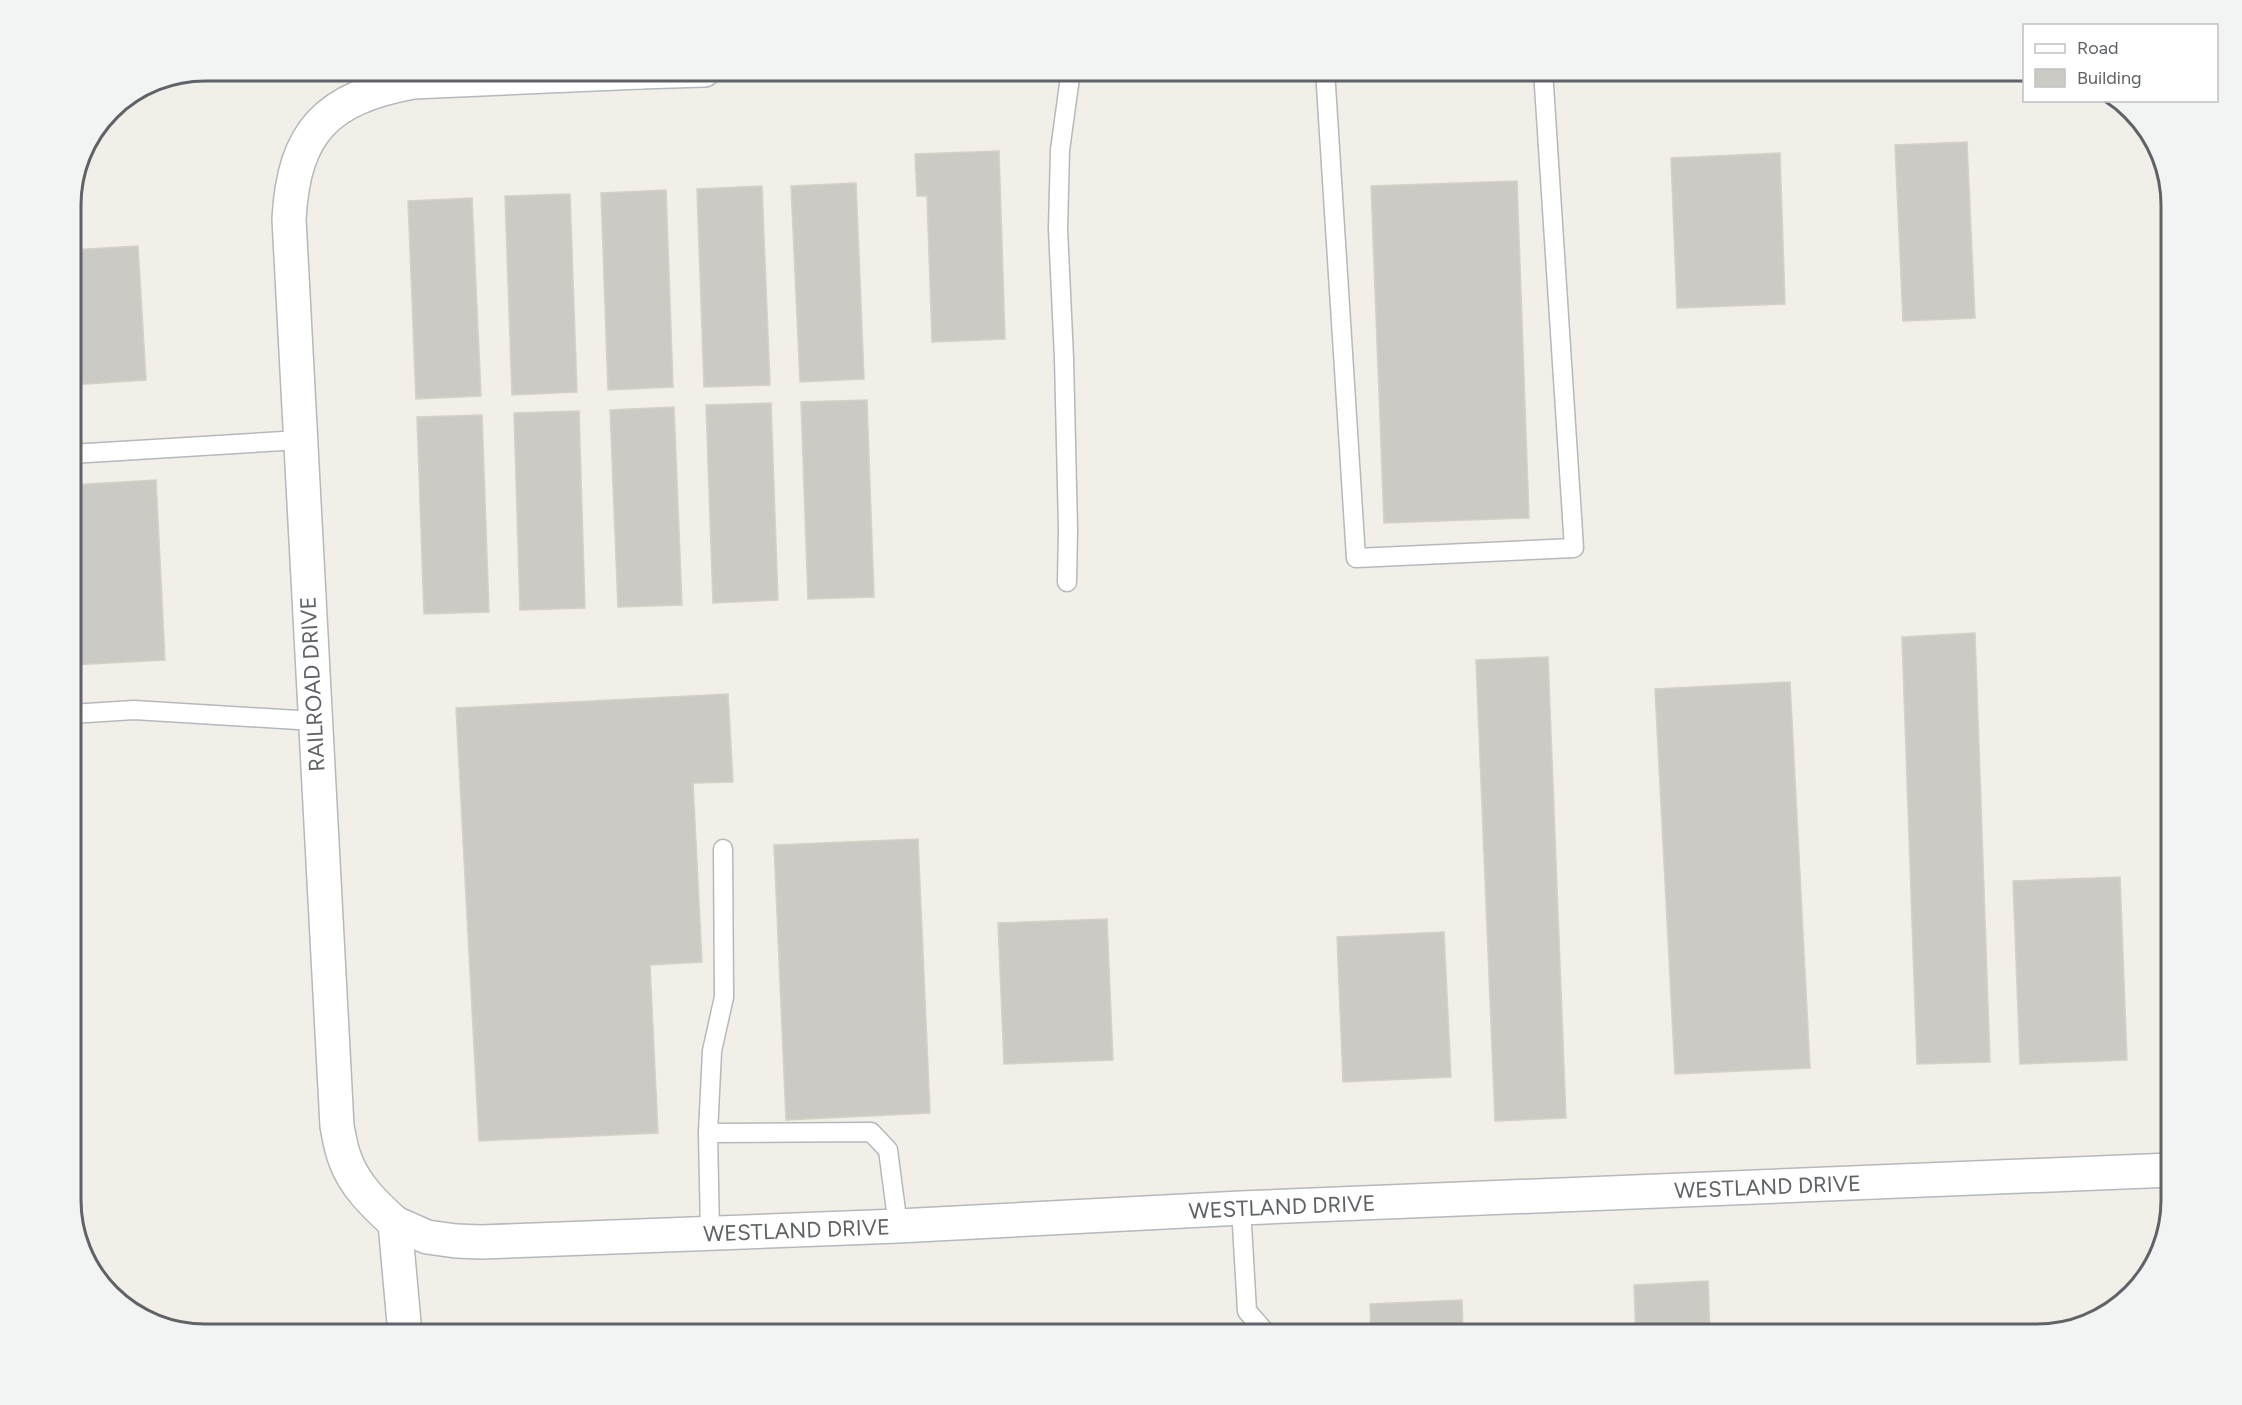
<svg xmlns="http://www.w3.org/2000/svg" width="2242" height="1405" viewBox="0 0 2242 1405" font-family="Figtree,sans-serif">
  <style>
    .building { fill: #cccac5; stroke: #d6d1c6; stroke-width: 1.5 }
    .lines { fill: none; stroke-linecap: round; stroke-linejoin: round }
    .service-casing { stroke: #b5b8bc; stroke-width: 21 }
    .minor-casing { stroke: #b5b8bc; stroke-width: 36 }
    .tertiary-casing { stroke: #b5b8bc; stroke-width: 36 }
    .service { stroke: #fff; stroke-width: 18 }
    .minor { stroke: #fff; stroke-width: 33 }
    .tertiary { stroke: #fff; stroke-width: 33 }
    .labels { text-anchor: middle; stroke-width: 5; stroke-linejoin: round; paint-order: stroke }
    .street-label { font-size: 22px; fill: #5f6368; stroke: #fff }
    .rim { fill: none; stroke: #5f6368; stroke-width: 3 }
  </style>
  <rect width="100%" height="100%" fill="#f1efe8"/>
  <path class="building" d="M1967 142 1975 318 1903 321 1895 145Z
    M999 151 1005 339 932 342 927 196H917L915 154Z
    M1780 153 1785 304 1677 308 1671 158Z
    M1517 181 1529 518 1384 523 1371 186Z
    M856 183 864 379 800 382 791 186Z
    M762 186 770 385 704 387 697 189Z
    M666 190 673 387 608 390 601 193Z
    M570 194 577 392 512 395 505 196Z
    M472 198 481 396 416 399 408 201Z
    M138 246 146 380 71 385V250Z
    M867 400 874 597 808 599 801 402Z
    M771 403 778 600 713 603 706 405Z
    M674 407 682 605 618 607 610 410Z
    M579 411 585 608 520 610 514 413Z
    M482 415 489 612 424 614 417 417Z
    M156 480 165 660 71 665V485Z
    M1975 633 1990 1062 1917 1064 1902 637Z
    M1548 657 1566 1118 1495 1121 1476 660Z
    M1790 682 1810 1068 1675 1074 1655 689Z
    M728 694 733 782 693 783 702 962 650 965 658 1133 479 1141 456 708Z
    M918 839 930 1113 786 1120 774 845Z
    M2120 877 2127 1060 2020 1064 2013 881Z
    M1107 919 1113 1060 1004 1064 998 923Z
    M1444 932 1451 1077 1343 1082 1337 937Z
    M1708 1281 1710 1334H1636L1634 1285Z
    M1462 1300 1463 1334H1371L1370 1304Z"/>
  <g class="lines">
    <g class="service-casing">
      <path id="service" d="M1325 70 1356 558 1574 548 1543 70
        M71 454 300 440
        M1067 582 1068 529 1064 358 1058 229 1060 150 1071 70
        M71 714 134 710 314 721
        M708 1133 871 1132 888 1150 898 1226
        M1241 1208 1247 1311 1267 1334
        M710 1233 708 1133 712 1051 724 997 723 849"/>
    </g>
    <g class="minor-casing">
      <g id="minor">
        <path d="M640 72 704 70"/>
        <path id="s1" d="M395 1223 427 1237 456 1241 481 1242 898 1226 1241 1208 2171 1170"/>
      </g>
    </g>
    <g class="tertiary-casing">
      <path id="tertiary" d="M405 1334 395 1223C375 1205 354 1185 345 1159 341 1149 339 1137 337 1126L289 219C294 131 327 98 413 82L640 72V70"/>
    </g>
    <use href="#service" class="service"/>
    <use href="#minor" class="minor"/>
    <use href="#tertiary" class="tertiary"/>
  </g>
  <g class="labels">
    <g class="street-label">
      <text transform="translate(312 684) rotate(-93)" y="8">RAILROAD DRIVE</text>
      <text dy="8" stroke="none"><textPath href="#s1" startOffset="1377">WESTLAND DRIVE</textPath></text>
      <text dy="8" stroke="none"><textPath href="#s1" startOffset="891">WESTLAND DRIVE</textPath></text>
      <text dy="8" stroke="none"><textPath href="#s1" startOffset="405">WESTLAND DRIVE</textPath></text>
    </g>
  </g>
  <path d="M0 0H2242V1405H0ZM205 81H2037A124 124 0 0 1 2161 205V1200A124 124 0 0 1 2037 1324H205A124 124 0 0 1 81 1200V205A124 124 0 0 1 205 81Z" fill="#f2f3f3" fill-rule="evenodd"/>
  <path class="rim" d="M205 81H2037A124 124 0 0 1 2161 205V1200A124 124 0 0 1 2037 1324H205A124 124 0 0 1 81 1200V205A124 124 0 0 1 205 81Z"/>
  <rect x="2023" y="24" width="195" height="78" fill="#ffffff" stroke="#bfc1c3" stroke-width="1.5"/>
  <rect x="2035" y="44" width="30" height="9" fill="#ffffff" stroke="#bfc1c3" stroke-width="1.5"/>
  <text x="2077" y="54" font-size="18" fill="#5f6368">Road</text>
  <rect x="2035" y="69" width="30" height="18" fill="#cccac5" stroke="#bfc1c3" stroke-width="1.5"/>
  <text x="2077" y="84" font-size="18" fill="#5f6368">Building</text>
</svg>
